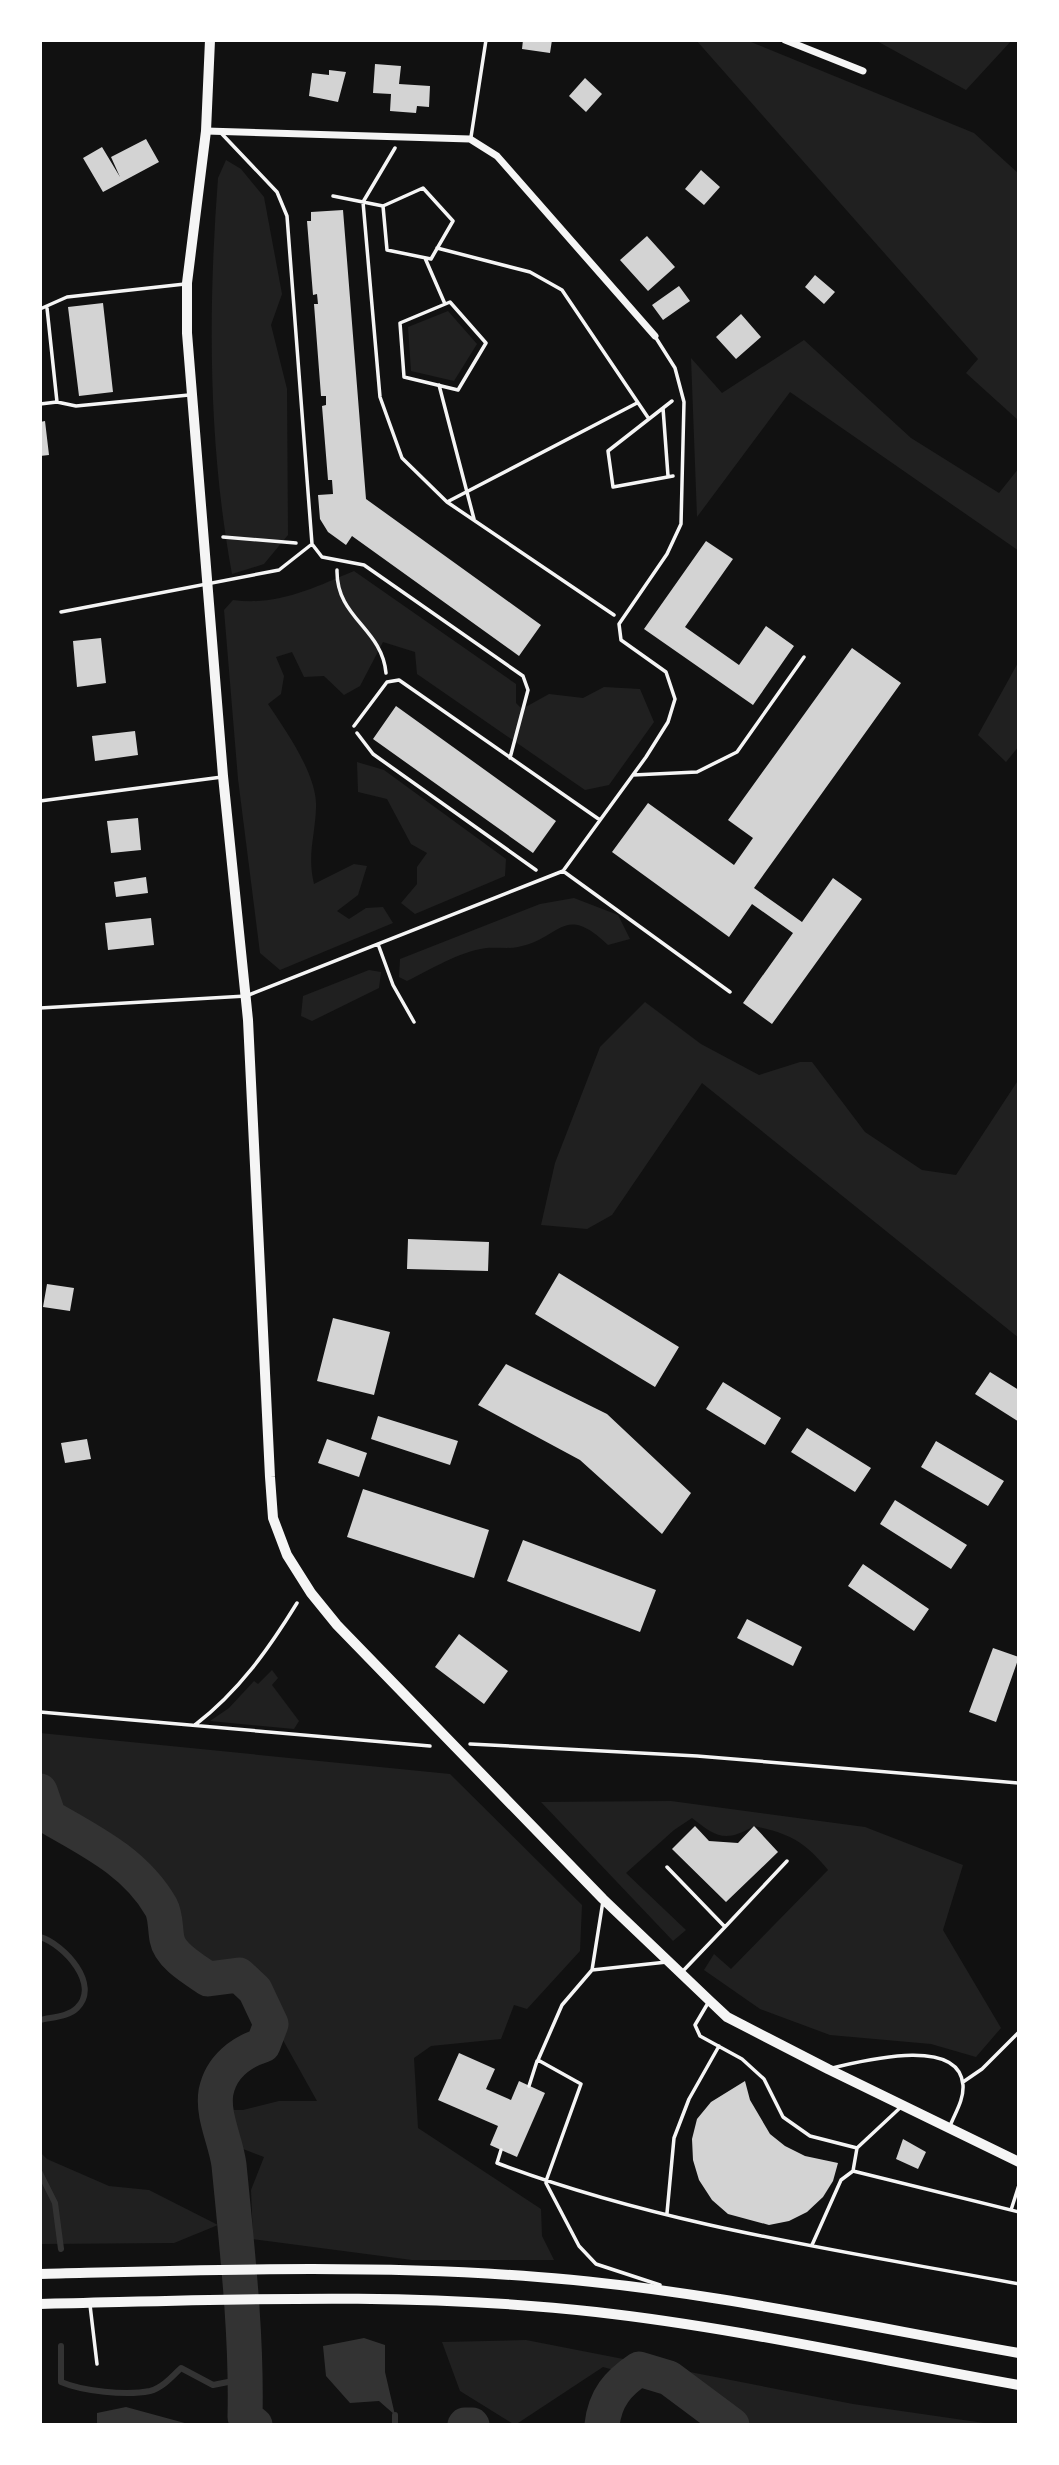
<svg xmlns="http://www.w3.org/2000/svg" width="1059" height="2465" viewBox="0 0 1059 2465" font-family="'IBM Plex Sans',sans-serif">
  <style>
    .green { fill: #202020 }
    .water { fill: #333 }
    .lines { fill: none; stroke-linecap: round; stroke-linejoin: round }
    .stream { stroke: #333; stroke-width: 6 }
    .river { stroke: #333; stroke-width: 35 }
    .building { fill: #d3d3d3 }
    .path { stroke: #f5f5f5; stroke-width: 3.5 }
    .service { stroke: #f5f5f5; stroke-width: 3.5 }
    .minor { stroke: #f5f5f5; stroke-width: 7 }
    .tertiary { stroke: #f5f5f5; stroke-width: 10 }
    .secondary { stroke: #f5f5f5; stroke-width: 10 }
  </style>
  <rect width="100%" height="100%" fill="#111"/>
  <path class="green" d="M696 40H746L974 133 1019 174V421L966 373 978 359Z
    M875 40H1012L966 90Z
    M226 160 241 169 264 197 282 294 271 325 287 389 288 535 264 564 232 574C208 444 208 309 218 178Z
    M448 311 477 344 454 381 411 371 408 327Z
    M804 340 911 438 999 493 1019 468V551L790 392 697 517 691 358 722 393Z
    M354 571 516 684V703L522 709 549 694 583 698 604 687 640 689 654 722 609 785 585 790 417 674 415 652 383 642 360 686 344 695 324 676 304 677 292 652 276 657 284 676 281 694 268 704C286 731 318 776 316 808 315 837 307 855 314 884L354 864 367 866 358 895 337 911 349 919 366 908 383 907 393 923 280 970 260 953 238 779 224 610 233 600C278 606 313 588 354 571Z
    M1019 661V746L1006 762 978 735Z
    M357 762 384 770 506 859 505 876 415 914 401 903 417 884V867L427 853 411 844 387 799 358 792Z
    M574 898 618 915 630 939 608 945C563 902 561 939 518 947 508 949 497 947 486 948 458 952 432 969 407 981L399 977 400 959 540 904Z
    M369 970 381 972 379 988 312 1021 301 1016 303 996Z
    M645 1002 701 1044 759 1075 800 1062H812L865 1132 922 1170 956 1175 1019 1079V1338L702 1083 612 1215 587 1229 541 1225 555 1163 600 1047Z
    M272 1670 278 1678 272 1685 299 1721 294 1729 210 1721 229 1708 254 1681 258 1684Z
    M40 1733 450 1774 582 1905 580 1951 527 2009 514 2005 501 2039 431 2046 414 2058 418 2128 541 2209 542 2236 554 2260H412L253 2239 251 2190 264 2157 212 2137 218 2110H243L279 2101H317L255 1990 239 1975 208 1979C195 1970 170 1956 167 1939 165 1929 166 1916 161 1907 136 1863 91 1841 49 1817L40 1791Z
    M671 1801 865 1827 963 1865 943 1930 1001 2028 976 2057 931 2044 830 2035 760 2009 704 1970 714 1954 731 1969 828 1870C804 1841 790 1834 754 1826 725 1843 716 1837 692 1818L674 1830 626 1873 686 1930 673 1941 541 1802Z
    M40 2152 47 2159 109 2186 149 2190 218 2225 174 2243 40 2244Z
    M526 2340 853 2404 998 2425H738L658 2382 603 2367 515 2425 460 2391 442 2342Z"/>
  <path class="water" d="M364 2338 385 2345V2372L395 2415 379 2401 350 2403 326 2376 323 2346Z
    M126 2407 192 2425H97V2413Z"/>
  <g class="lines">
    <path class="stream" d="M40 1937C64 1944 101 1985 77 2008 68 2017 51 2017 40 2020
      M40 2173 55 2203 61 2249
      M61 2346V2382C82 2391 126 2396 150 2391 162 2388 172 2377 181 2368L213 2385 233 2381 246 2387
      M395 2425V2415"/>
    <path class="river" d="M40 1791 49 1817C91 1841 136 1863 161 1907 166 1916 165 1929 167 1939 170 1956 195 1970 208 1979L239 1975 255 1990 271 2024 263 2045C241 2052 221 2067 216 2092 212 2116 226 2141 229 2165 237 2248 247 2334 245 2417L255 2425
      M465 2425H472
      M602 2425C605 2398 618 2383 639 2369L669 2378 732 2425"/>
  </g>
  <path class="building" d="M523 40H552L550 53 522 49Z
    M375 64 401 66 399 84 430 86 429 107 417 106 416 113 390 111 391 94 373 93Z
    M329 70 346 72 338 102 309 96 312 73 329 75Z
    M585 78 602 94 586 112 569 96Z
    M146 139 159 162 103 192 83 158 102 147 120 177 111 157Z
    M701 170 720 187 704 205 685 189Z
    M343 210 366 499 541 625 519 656 352 536 346 545 328 532 320 519 318 495 333 494 332 480H328L322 406 326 405V396H321L314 304H318L317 294 313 295 307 221H311V212Z
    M647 236 675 267 648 291 620 260Z
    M815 275 835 292 824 304 805 287Z
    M679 286 690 301 663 320 652 305Z
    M103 303 113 392 79 396 68 307Z
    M741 314 761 337 736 359 716 337Z
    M45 421 49 455 40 456V422Z
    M706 541 733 559 685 627 739 665 766 626 794 646 753 705 644 629Z
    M101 638 106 683 77 687 73 641Z
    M852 648 901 683 754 888 802 922 833 878 862 899 772 1024 743 1003 793 933 752 904 729 937 612 852 648 803 734 865 753 838 728 820Z
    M396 706 556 821 533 853 373 739Z
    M135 731 138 755 95 761 92 736Z
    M138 818 141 850 111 853 107 821Z
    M146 877 148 893 116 897 114 882Z
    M151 918 154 945 108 950 105 923Z
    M408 1239 489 1242 488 1271 407 1269Z
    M559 1273 679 1347 655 1387 535 1314Z
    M47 1284 74 1288 70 1311 43 1307Z
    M333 1318 390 1332 374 1395 317 1381Z
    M506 1364 607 1414 691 1493 662 1534 580 1460 478 1405Z
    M990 1372 1019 1390V1422L975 1394Z
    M723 1382 781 1418 765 1445 706 1409Z
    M378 1416 458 1441 450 1465 371 1439Z
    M807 1428 871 1468 855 1492 791 1452Z
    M87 1439 91 1459 65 1463 61 1443Z
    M327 1439 367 1453 359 1477 318 1463Z
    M936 1441 1004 1481 988 1506 921 1467Z
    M363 1489 489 1530 474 1578 347 1537Z
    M895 1500 967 1545 951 1569 880 1524Z
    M523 1540 656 1590 640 1632 507 1581Z
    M863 1564 929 1609 914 1631 848 1586Z
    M747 1619 802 1647 793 1666 737 1638Z
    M459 1634 508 1671 484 1704 435 1667Z
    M993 1648 1019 1657 996 1722 969 1712Z
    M695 1826 709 1841 738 1843 754 1826 778 1852 726 1902 672 1849Z
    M459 2053 495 2069 486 2089 511 2100 519 2081 545 2093 517 2157 490 2145 498 2126 438 2100Z
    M745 2081 750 2100 770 2134 785 2146 805 2156 838 2163 833 2181 823 2197 807 2212 789 2221 769 2225 728 2214 712 2200 699 2180 693 2160 692 2139 697 2119 711 2102Z
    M903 2139 926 2152 918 2169 896 2159Z"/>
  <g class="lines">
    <path class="path" d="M395 148 363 202 380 397 402 458 447 502 614 615
      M333 196 383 206 423 188 453 221 431 259 387 250 383 206
      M437 248 530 272 562 290 649 419
      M425 258 445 304
      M450 302 486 343 458 390 404 377 400 323Z
      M439 385 474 519
      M672 401 608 451 613 487 673 476
      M663 408 668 476
      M447 502 637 403
      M223 537 296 543
      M337 570C336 618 382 628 386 673
      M357 733 373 754 536 870
      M40 1712 430 1746
      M195 1725C239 1691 268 1650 297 1603
      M470 1744 697 1756 1019 1783"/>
    <path class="service" d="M471 137 486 40
      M47 308 57 402
      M40 309 67 297 185 284
      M40 404 57 402 76 406 189 395
      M312 544 322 557 364 565 523 676 528 690 510 758
      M61 612 279 570 312 544 287 216 277 192 221 133
      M354 726 387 682 399 680 600 820
      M633 775 697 772 737 752 804 657
      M40 801 222 777
      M563 871 730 992
      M378 944 393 985 414 1022
      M40 1008 246 996 563 871 646 757 668 722 675 699 666 672 621 640 619 624 667 554 681 524 684 402 675 368 656 338
      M667 1867 725 1927 682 1972
      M725 1927 787 1861
      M592 1970 667 1962
      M708 2003 695 2025 700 2036 742 2059 764 2079 783 2117 810 2136 857 2148 902 2106
      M832 2068C859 2062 959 2035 963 2085 964 2100 955 2113 950 2126
      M963 2082 982 2069 1019 2032
      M529 2086 537 2061
      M501 2150 497 2163C664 2226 844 2251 1019 2284
      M853 2171 857 2148
      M546 2181 581 2084 538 2060 562 2005 592 1970 603 1901
      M546 2183 579 2246 596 2264 660 2285
      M1011 2210 1019 2185
      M667 2213 674 2138 689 2099 719 2046
      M812 2245 841 2180 853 2171 1019 2212
      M90 2305 97 2364"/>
    <path class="minor" d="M785 40 863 71
      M206 131 470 139 497 156 655 336"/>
    <path class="tertiary" d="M210 40 206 131 187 283V333L223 776 248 1020 270 1477 273 1518 287 1555 311 1593 337 1625 603 1899 710 2001 727 2017 828 2069 1019 2162"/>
    <path class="secondary" d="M40 2274C206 2270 372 2264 538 2277 699 2289 860 2325 1019 2353
      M40 2304C225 2300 412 2291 596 2312 738 2328 878 2360 1019 2385"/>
  </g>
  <rect width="1059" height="2465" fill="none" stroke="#ffffff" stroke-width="84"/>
</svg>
